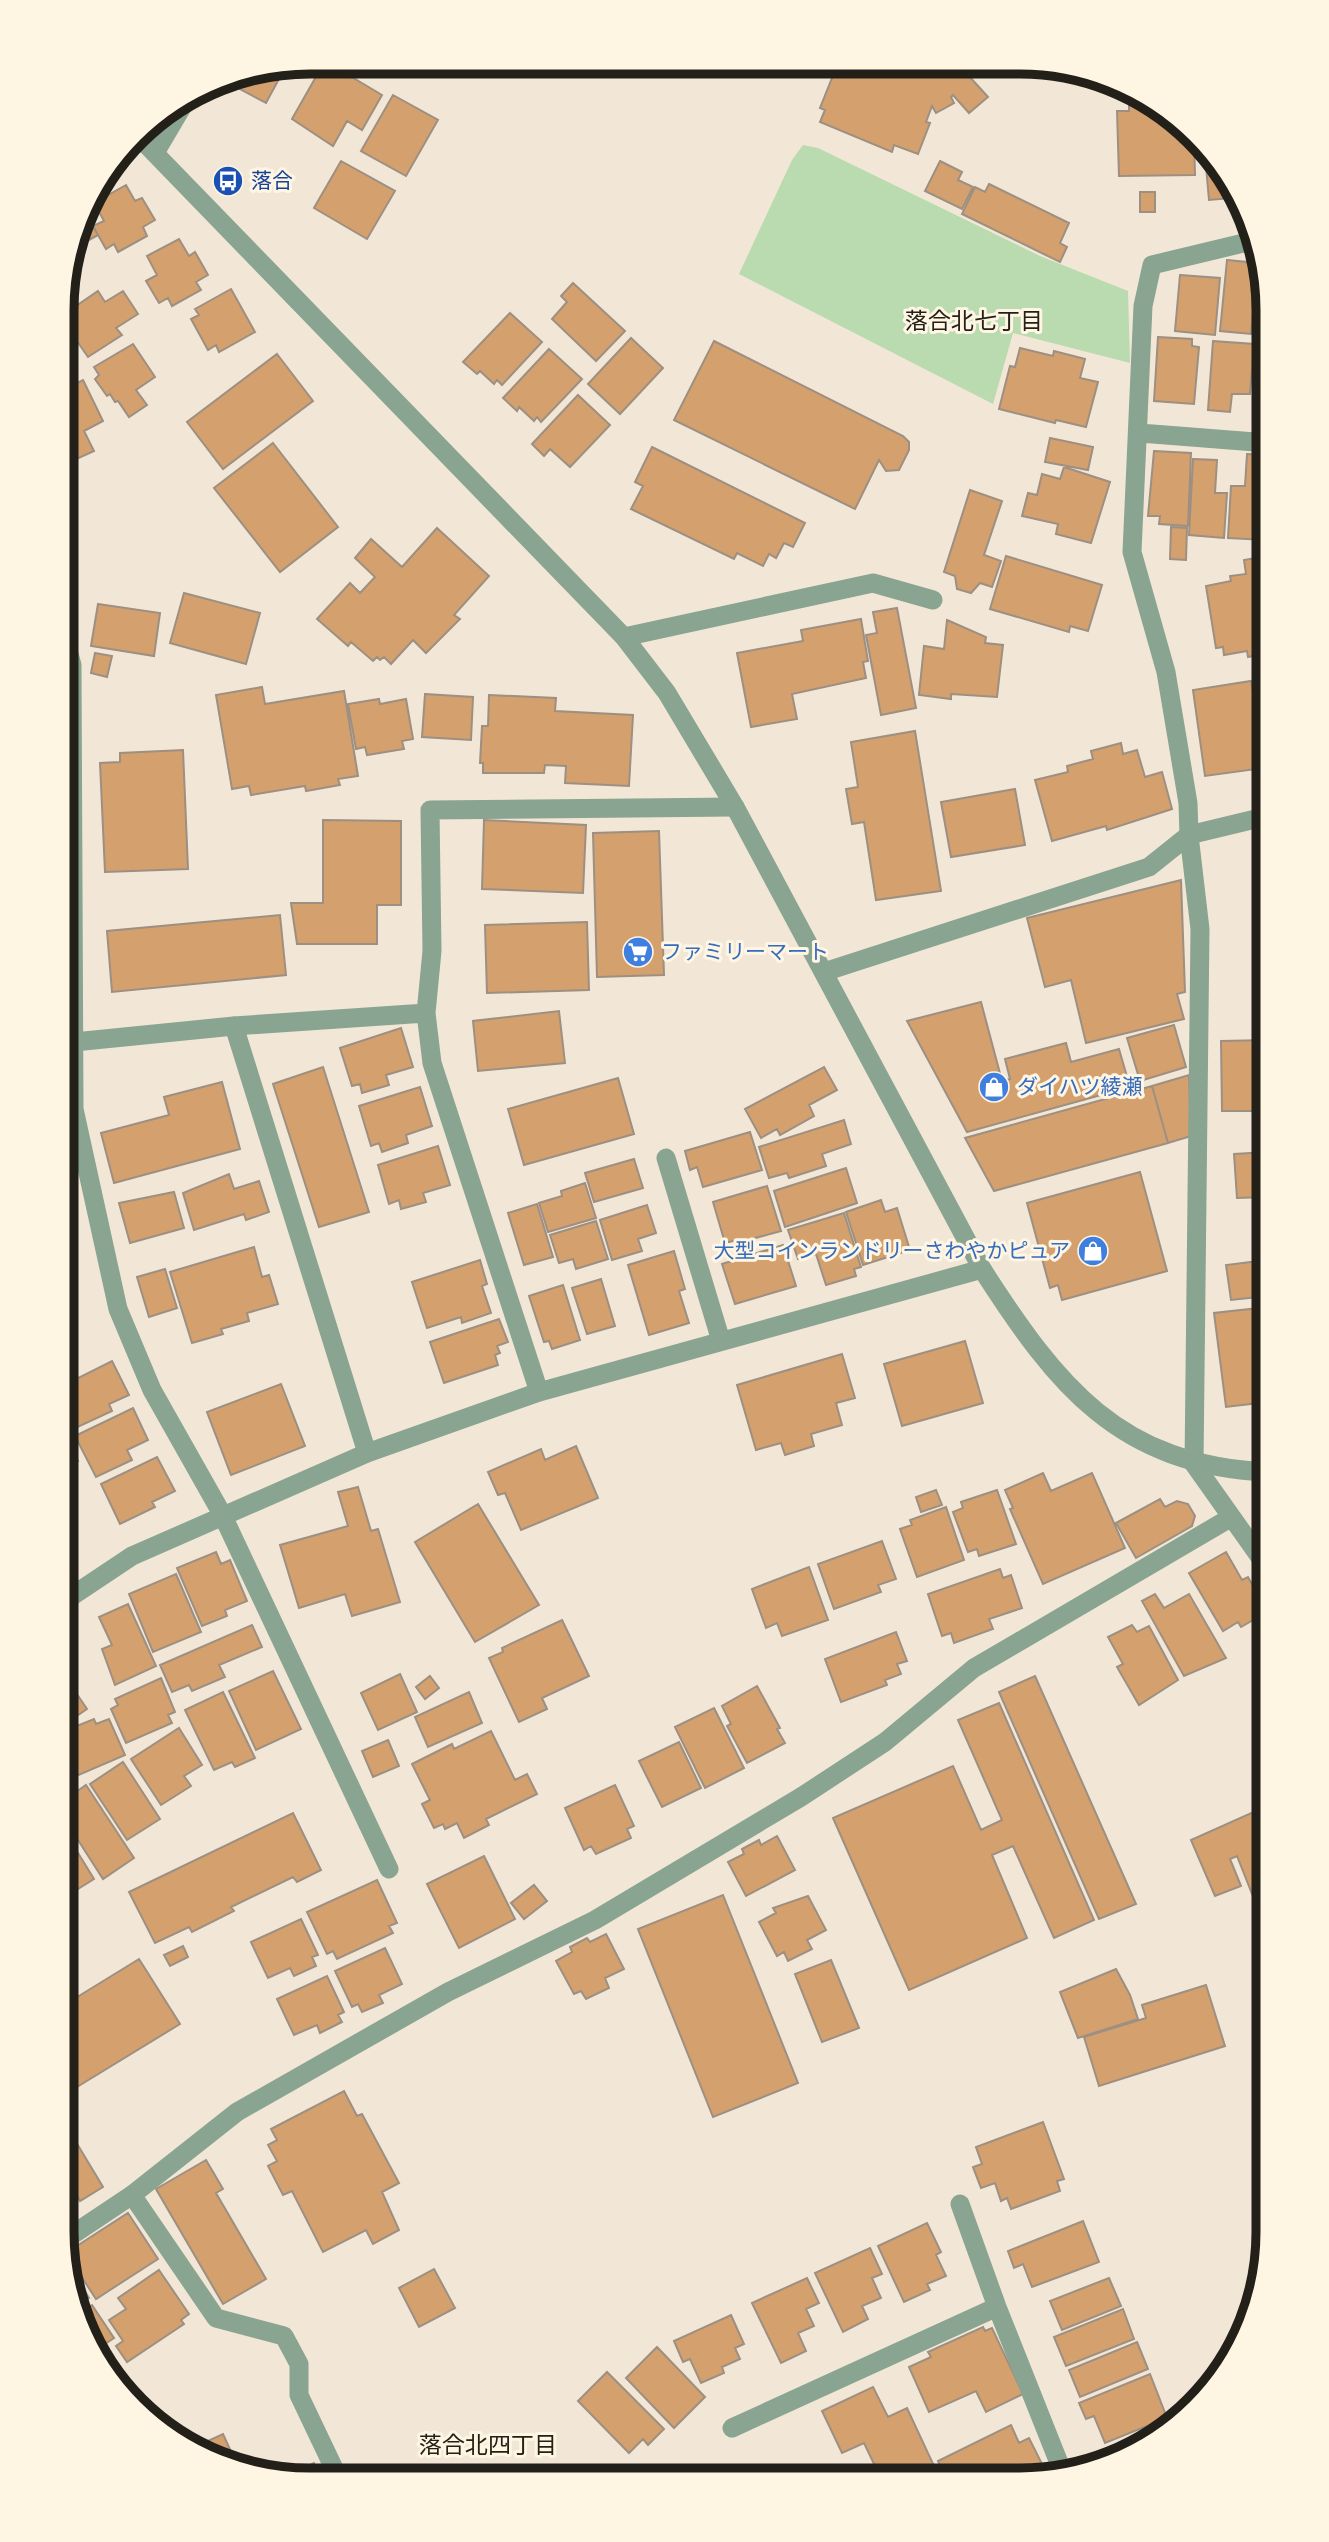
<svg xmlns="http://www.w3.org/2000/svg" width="1329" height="2542" viewBox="0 0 1329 2542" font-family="'IBM Plex Sans','Noto Sans JP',sans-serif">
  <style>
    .green { fill: #b9dbaf }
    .building { fill: #d4a16e; stroke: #9d8f81; stroke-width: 2 }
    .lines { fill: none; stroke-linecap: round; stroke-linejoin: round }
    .service { stroke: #89a491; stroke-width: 19 }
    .minor { stroke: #89a491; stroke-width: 19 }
    .tertiary { stroke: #89a491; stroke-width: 19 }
    .labels { text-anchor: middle; stroke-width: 6; stroke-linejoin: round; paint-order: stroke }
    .transit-label { font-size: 21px; fill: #164399; stroke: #fff5e3; text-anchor: start }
    .shop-label { font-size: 21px; fill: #366cbe; stroke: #fff5e3; text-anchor: start }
    .neighbourhood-label { font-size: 23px; fill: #232019; stroke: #fff5e3 }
    .rim { fill: none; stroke: #232019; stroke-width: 9 }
  </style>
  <rect width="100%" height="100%" fill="#f2e7d6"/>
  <path class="green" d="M803 145 818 148 1040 256 1128 291 1130 363 1013 333 993 404 739 274 792 160Z"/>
  <path class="building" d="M325 61 382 95 362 130 347 121 333 146 292 119Z
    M548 63H579L573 73Z
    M843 65H959L988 97 969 113 953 95 951 97 954 103 936 113 932 106 926 122 930 123 918 154 894 145 892 152 820 122 825 110 820 108 836 68 841 70Z
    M286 66 266 103 221 79Z
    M393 95 438 120 406 176 361 151Z
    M1129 99 1183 123 1194 139 1195 175 1119 176 1117 111H1129Z
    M1205 155 1233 198 1209 200Z
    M341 161 395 191 367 239 314 208Z
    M940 161 962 172 958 180 973 187 962 209 925 191Z
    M989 184 1069 223 1060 243 1067 247 1060 262 962 214 975 187 985 192Z
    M126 185 135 201 142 198 155 220 143 227 147 236 118 252 114 244 106 249 93 226 104 221 94 203Z
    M1140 192H1155V212H1140Z
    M84 211 98 235 78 246 75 240Z
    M179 239 189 256 195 252 208 275 196 282 201 290 172 306 168 298 159 303 146 281 157 275 147 256Z
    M1227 260 1258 263 1251 334 1220 331Z
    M1261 269 1268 310V327L1256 326Z
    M66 271 72 279 63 284V278Z
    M1180 275 1220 278 1215 335 1175 331Z
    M573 283 625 331 596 361 552 319 567 302 561 296Z
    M231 289 255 332 219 352 216 345 208 350 191 319 199 315 195 309Z
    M98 291 105 302 123 291 138 314 116 328 122 335 88 357 63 321V315Z
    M510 313 542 342 502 385 497 380 494 384 480 371 477 374 463 362Z
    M1158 337 1192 339V346L1199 347 1194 404 1154 401Z
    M631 338 663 368 620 414 588 384Z
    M714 341 903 436 909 442V450L899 470 886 471 879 460 855 509 674 420Z
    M1213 341 1254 344 1250 394H1232L1230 412 1208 410Z
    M133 344 155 377 136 390 147 405 129 417 118 401 115 402 110 394 107 396 95 379 99 375 94 367Z
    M1259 344 1268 345V411L1254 410Z
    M1020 348 1053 356 1054 351 1085 359 1080 378 1098 382 1086 427 1056 420 1055 423 999 409 1010 366 1015 367Z
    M549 349 582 379 541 422 537 417 534 421 519 407 517 411 503 398Z
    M277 354 313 401 223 469 187 422Z
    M83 380 103 421 84 431 94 451 70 462 63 447V390Z
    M578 395 610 425 570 467 550 449 544 456 532 444Z
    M1050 438 1093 447 1088 470 1045 462Z
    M273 443 338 527 280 572 214 488Z
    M652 447 805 523 793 547 784 543 776 558 769 554 763 566 737 553 734 559 631 509 643 486 635 482Z
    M1154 451 1191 453 1188 526 1159 524 1160 516H1148Z
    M1247 454 1268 455 1266 540 1228 538 1231 486H1245Z
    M1193 459 1217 460 1215 493H1227L1224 538 1189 535Z
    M1064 467 1110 482 1091 543 1056 534 1058 524 1022 516 1028 493 1037 495 1042 474 1060 479Z
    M970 490 1002 501 984 555 1001 561 992 587 980 583 971 593 957 589 955 576 944 572Z
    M1171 527 1187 528 1186 560 1170 559Z
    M437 528 489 576 454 615 460 619 426 653 413 640 391 664 384 657 380 660 377 657 373 661 351 642 348 646 317 619 350 583 360 593 375 577 355 558 371 539 402 567Z
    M1268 551V653L1248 657 1247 651 1224 655 1223 647 1216 648 1206 586 1231 581 1230 576 1246 574 1244 560 1256 558 1255 553Z
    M1006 556 1102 585 1088 631 1070 626 1069 632 990 609Z
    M184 593 260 613 246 664 170 643Z
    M98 604 160 613 154 656 91 646Z
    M897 608 916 708 881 715 866 635 877 633 873 612Z
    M861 619 868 661 863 662 866 678 792 694 797 719 751 727 737 653 803 641 801 630Z
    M947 620 986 637 985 643 1003 645 997 697 951 694V699L919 695 924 646 944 649Z
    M95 653 112 656 107 677 91 673Z
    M1251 681 1258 723 1268 721V758L1263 759 1264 768 1205 776 1193 690Z
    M262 687 265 704 344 691 358 776 338 779 340 785 306 791 305 786 251 795 249 786 232 789 216 695Z
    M425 694 473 697 471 740 422 737Z
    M489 695 556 698 555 711 633 715 629 786 565 783 566 766 545 765 544 773H483V763H480L482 726H488Z
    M379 699 380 704 406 699 413 739 402 741 404 749 367 755 365 747 356 749 348 704Z
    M915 731 941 891 876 900 864 822 852 824 846 789 858 787 851 742Z
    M1121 743 1123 754 1137 750 1145 777 1162 772 1172 809 1107 830 1106 826 1052 841 1035 780 1068 772 1067 766 1093 759 1091 751Z
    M183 750 188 869 105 872 100 763 120 762V753Z
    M1015 789 1025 845 951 857 941 802Z
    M323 820 401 821V905H377V944H297L291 903H323Z
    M484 820 586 825 583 893 482 889Z
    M659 831 664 975 597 977 593 833Z
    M1268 848V906H1260L1258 849Z
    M1181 880 1185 992 1177 994 1184 1019 1086 1043 1071 980 1045 987 1027 918Z
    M280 915 286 975 112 992 107 931Z
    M587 922 589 990 487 993 485 925Z
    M981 1002 1002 1081 1010 1079 1005 1059 1066 1043 1071 1062 1119 1049 1130 1087 967 1132 907 1021Z
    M559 1011 565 1063 478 1071 473 1021Z
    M1174 1025 1186 1067 1140 1081 1127 1038Z
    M401 1028 413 1067 386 1075 389 1085 362 1093 360 1084 352 1086 340 1048Z
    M1268 1040V1096L1260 1097V1111H1222L1221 1041Z
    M323 1067 369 1212 319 1227 273 1084Z
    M824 1067 837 1090 809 1105 814 1116 780 1135 777 1129 761 1138 745 1109Z
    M1189 1075 1191 1136 1168 1143 1152 1086Z
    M618 1078 634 1134 524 1165 508 1109Z
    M222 1082 240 1149 114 1183 101 1133 169 1115 164 1097Z
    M1152 1086 1168 1143 994 1191 965 1138Z
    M420 1087 432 1126 406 1135 408 1143 382 1152 379 1143 371 1146 359 1106Z
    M844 1120 851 1144 822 1154 826 1166 789 1178 787 1173 769 1178 759 1147Z
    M750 1132 762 1170 703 1187 697 1167 690 1170 685 1151Z
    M438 1146 450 1185 423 1193 426 1202 401 1209 399 1200 389 1204 378 1165Z
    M1268 1152 1267 1197 1237 1198 1234 1154Z
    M634 1159 643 1188 594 1202 585 1173Z
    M846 1168 857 1203 785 1227 774 1191Z
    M1140 1172 1167 1271 1062 1300 1058 1285 1050 1288 1027 1203Z
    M229 1174 234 1189 259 1181 269 1212 246 1220 244 1214 194 1230 183 1193Z
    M585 1183 596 1218 548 1232 539 1203 562 1196 561 1191Z
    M767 1186 781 1231 737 1243V1240L725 1243 713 1202Z
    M174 1192 184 1228 130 1243 119 1203Z
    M881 1200 885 1212 897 1208 910 1250 863 1265 846 1212Z
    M537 1204 553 1257 524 1265 508 1213Z
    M647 1205 656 1233 638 1239 642 1251 612 1260 600 1220Z
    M844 1213 861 1267 854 1269 856 1276 826 1285 816 1254 798 1259 788 1230Z
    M596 1221 608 1259 576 1269 573 1259 559 1263 550 1235Z
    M783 1245 796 1286 735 1304 722 1264Z
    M254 1247 262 1277 269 1275 278 1304 247 1313 249 1321 221 1329 223 1334 192 1343 170 1272Z
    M674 1251 685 1289 679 1291 689 1323 649 1335 628 1265Z
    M480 1260 487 1284 482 1286 491 1313 462 1323 461 1317 427 1328 412 1282Z
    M1267 1260V1296L1231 1300 1226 1265Z
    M165 1269 177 1308 149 1317 137 1277Z
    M601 1279 615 1326 587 1334 572 1288Z
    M563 1285 580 1340 552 1349 549 1341 544 1342 529 1296Z
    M1267 1307V1402L1226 1407 1214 1313Z
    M499 1319 508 1342 497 1346 500 1353 495 1355 498 1365 444 1383 430 1342Z
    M965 1341 983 1403 902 1426 884 1364Z
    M842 1354 855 1398 836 1403 842 1425 811 1434 814 1446 785 1455 781 1443 756 1450 737 1385Z
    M112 1361 129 1395 109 1404 112 1411 69 1431 62 1417V1386Z
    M281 1384 305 1446 231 1475 207 1412Z
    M133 1408 148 1440 127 1450 132 1460 96 1477 75 1436Z
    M62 1432 78 1461 63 1470 65 1472 62 1474Z
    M576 1446 598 1498 521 1530 505 1493 498 1495 488 1472 541 1449 545 1460Z
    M157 1457 175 1491 152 1502 155 1507 120 1524 101 1484Z
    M1043 1473 1051 1491 1092 1473 1125 1548 1043 1584 1010 1509 1013 1508 1005 1490Z
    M358 1487 371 1531 378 1529 400 1602 352 1616 345 1594 299 1608 280 1545 348 1526 338 1492Z
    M936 1490 942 1505 921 1512 916 1497Z
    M997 1490 1016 1544 979 1556 977 1549 968 1552 953 1512 963 1508 961 1502Z
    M1160 1499 1165 1507 1177 1501 1188 1504 1195 1516 1192 1526 1136 1558 1116 1523Z
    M478 1504 539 1605 475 1642 415 1542Z
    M946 1507 964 1560 917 1577 900 1529 912 1525 910 1520Z
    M882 1541 896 1579 878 1585 881 1592 834 1609 818 1564Z
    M216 1552 221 1564 230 1560 247 1601 225 1610 227 1616 202 1626 177 1568Z
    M1226 1552 1242 1580 1248 1577 1267 1612 1241 1627 1238 1622 1223 1631 1189 1573Z
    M809 1567 828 1620 782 1636 777 1623 766 1628 752 1589Z
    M1000 1569 1003 1578 1011 1575 1022 1608 989 1619 993 1629 954 1643 951 1633 942 1636 928 1594Z
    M176 1574 201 1632 153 1652 129 1594Z
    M1155 1594 1164 1608 1189 1594 1226 1658 1184 1676 1142 1601Z
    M128 1604 156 1666 115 1685 102 1649 112 1645 99 1617Z
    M562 1620 589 1676 542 1698 547 1709 519 1722 489 1658 503 1652 502 1648Z
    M252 1625 262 1647 219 1665 225 1677 192 1691 189 1685 172 1692 160 1665Z
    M1132 1625 1137 1632 1149 1626 1178 1680 1139 1705 1117 1667 1123 1664 1108 1637Z
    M896 1632 907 1661 897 1664 901 1674 885 1680 887 1685 841 1702 825 1659Z
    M273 1671 301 1729 256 1750 229 1691Z
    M400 1674 417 1712 378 1730 361 1693Z
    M430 1676 439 1688 425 1699 416 1687Z
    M1035 1676 1136 1904 1099 1919 999 1692Z
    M161 1678 175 1712 168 1715 172 1723 126 1743 111 1709 118 1705 115 1699Z
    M62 1686 68 1694 74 1690 87 1709 62 1726Z
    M757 1686 780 1728 777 1729 785 1743 747 1763 727 1726 731 1724 722 1706Z
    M223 1692 255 1758 235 1767 232 1762 214 1770 185 1710Z
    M469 1692 482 1723 428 1747 415 1717Z
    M999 1703 1094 1920 1054 1938 1013 1846 992 1855 1027 1938 909 1990 833 1818 953 1766 981 1830 1002 1820 958 1720Z
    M714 1708 744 1768 705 1788 675 1727Z
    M94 1719 96 1724 109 1719 125 1755 74 1777 62 1748V1732Z
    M179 1728 202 1765 184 1776 191 1786 161 1805 131 1759Z
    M491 1731 515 1780 527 1774 537 1794 486 1819 489 1825 464 1838 457 1823 445 1829 443 1824 434 1828 422 1804 430 1800 412 1764 452 1744 454 1749Z
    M388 1740 399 1766 373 1777 362 1751Z
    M679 1742 701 1788 662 1807 639 1761Z
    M123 1762 160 1819 127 1840 90 1784Z
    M62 1768 70 1781 62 1787Z
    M86 1785 134 1858 103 1879 69 1826 75 1823 62 1802Z
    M615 1785 634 1826 627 1829 631 1838 596 1854 591 1846 584 1850 565 1808Z
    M1267 1806V1893L1254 1899 1237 1856 1230 1859 1241 1886 1215 1896 1191 1840Z
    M293 1813 321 1870 297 1882 293 1877 231 1907 234 1911 192 1932 189 1927 155 1943 129 1892Z
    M62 1827 94 1879 62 1899Z
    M777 1836 795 1870 746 1896 728 1862 744 1854 742 1849 759 1840 761 1845Z
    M484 1856 515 1919 459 1948 427 1884Z
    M377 1880 397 1923 389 1926 393 1933 337 1959 333 1951 327 1954 307 1912Z
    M534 1885 547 1901 524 1919 511 1903Z
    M723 1895 798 2083 713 2117 638 1929Z
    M808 1896 826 1930 807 1940 812 1949 788 1961 784 1952 777 1956 759 1922 776 1913 773 1908Z
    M301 1919 318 1955 312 1957 316 1966 294 1976 290 1968 268 1978 251 1942Z
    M606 1934 624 1969 605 1978 609 1988 586 1999 581 1991 574 1994 556 1961 572 1952 570 1947 587 1938 590 1942Z
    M183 1946 188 1957 170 1966 164 1955Z
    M385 1948 402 1984 379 1995 383 2003 362 2012 358 2004 352 2007 335 1971Z
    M139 1959 180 2024 77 2087 61 2062V2007Z
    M831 1960 859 2028 822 2042 795 1974Z
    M1116 1969 1130 1995 1138 2019 1078 2038 1060 1992Z
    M327 1976 344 2012 338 2015 342 2022 320 2033 317 2025 294 2035 277 1999Z
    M1206 1985 1225 2046 1099 2086 1084 2037 1146 2018 1142 2005Z
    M344 2091 357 2116 362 2114 399 2183 382 2192 399 2230 373 2244 366 2230 323 2252 292 2191 283 2195 268 2166 277 2161 268 2145 277 2140 271 2129Z
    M61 2117 103 2187 80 2201 66 2175 61 2178Z
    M1043 2122 1064 2179 1057 2181 1060 2191 1011 2209 1007 2198 1001 2201 995 2183 981 2188 973 2167 982 2164 976 2147Z
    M206 2160 223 2189 216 2193 266 2279 223 2304 156 2189Z
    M128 2213 158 2259 96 2299 66 2253Z
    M1083 2221 1099 2262 1032 2287 1023 2264 1014 2268 1008 2251Z
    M927 2223 941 2252 936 2255 946 2276 927 2284 930 2290 904 2302 878 2246Z
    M870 2248 882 2274 872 2278 881 2298 862 2306 868 2319 843 2332 815 2273Z
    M66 2261 89 2298 74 2307Z
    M434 2269 455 2308 419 2327 399 2288Z
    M159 2270 189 2314 181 2320 184 2324 127 2362 116 2346 123 2341 109 2320 126 2309 118 2298Z
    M807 2278 819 2303 806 2309 814 2326 798 2333 806 2351 781 2363 752 2303Z
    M1109 2278 1121 2306 1062 2330 1050 2301Z
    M92 2305 114 2338 99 2348 76 2315Z
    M1123 2309 1134 2339 1066 2366 1054 2337Z
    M731 2315 744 2344 735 2348 740 2359 722 2367 724 2373 701 2383 690 2359 683 2362 674 2341Z
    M983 2327 985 2331 992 2328 1023 2394 986 2412 976 2391 929 2412 909 2367 931 2357 928 2352Z
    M1137 2342 1148 2369 1080 2397 1069 2370Z
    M657 2347 705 2397 674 2428 626 2378Z
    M109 2355 139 2401 136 2403 105 2357Z
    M607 2372 664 2429 648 2445 643 2439 629 2453 578 2401Z
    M1150 2374 1167 2418 1105 2443 1094 2416 1086 2419 1079 2403Z
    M873 2387 888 2417 907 2408 941 2481 872 2480 867 2470 875 2466 864 2443 842 2453 822 2411Z
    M1011 2425 1019 2443 1029 2438 1046 2472 1019 2481H947L938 2461Z
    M223 2434 238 2467 200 2455 190 2449Z
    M314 2463 320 2479H277Z
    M761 2470 765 2480H737Z"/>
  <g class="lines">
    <path class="service" d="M155 153 188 97
      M1140 433 1268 443
      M624 637 873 583 933 600
      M1189 835 1188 803 1166 672 1132 552 1143 306 1152 265 1256 240
      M234 1026 367 1453
      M666 1158 721 1341
      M132 2195 216 2318 284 2336 299 2364V2395L339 2479"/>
    <path class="minor" d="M63 632 72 665 74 1109 118 1309 152 1390 222 1514 389 1869
      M1189 835 1200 929 1194 1464 1267 1567
      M824 972 1149 867 1189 835 1268 816
      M74 1042 234 1026 426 1013
      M539 1392 432 1063 426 1013 432 951 430 810 735 807
      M62 1607 72 1596 132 1556 367 1453 539 1392 982 1269
      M960 2204 997 2307 1063 2473
      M63 2241 132 2195 237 2112 448 1992 595 1920 801 1797 885 1742 974 1668 1230 1518
      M732 2428 997 2307"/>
    <path class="tertiary" d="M137 135 624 637 667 693 735 807 982 1269C1057 1386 1119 1465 1267 1472"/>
  </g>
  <defs>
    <g id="bus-disc" transform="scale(1.575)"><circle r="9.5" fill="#1a4fb4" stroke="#fff5e3"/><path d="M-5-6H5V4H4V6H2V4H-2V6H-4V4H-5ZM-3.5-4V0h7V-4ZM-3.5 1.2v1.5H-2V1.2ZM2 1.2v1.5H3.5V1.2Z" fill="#fff"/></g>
    <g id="supermarket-disc" transform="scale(1.575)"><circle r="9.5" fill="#3f7fe0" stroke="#fff5e3"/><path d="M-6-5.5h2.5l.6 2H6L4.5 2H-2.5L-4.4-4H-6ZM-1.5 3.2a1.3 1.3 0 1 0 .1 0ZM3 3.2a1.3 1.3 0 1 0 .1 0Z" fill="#fff"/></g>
    <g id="shop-disc" transform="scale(1.575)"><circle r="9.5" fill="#3f7fe0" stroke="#fff5e3"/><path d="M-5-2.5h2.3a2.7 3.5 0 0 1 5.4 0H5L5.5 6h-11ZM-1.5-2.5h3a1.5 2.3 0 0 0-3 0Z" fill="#fff"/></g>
  </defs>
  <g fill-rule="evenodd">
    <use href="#bus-disc" x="228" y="181"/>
    <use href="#supermarket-disc" x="638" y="952"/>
    <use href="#shop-disc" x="994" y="1087"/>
    <use href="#shop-disc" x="1093" y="1251"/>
  </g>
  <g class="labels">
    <g class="transit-label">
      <text x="251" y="188">落合</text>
    </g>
    <g class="shop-label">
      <text x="661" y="959">ファミリーマート</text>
      <text x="1017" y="1094">ダイハツ綾瀬</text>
      <text x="1070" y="1258" text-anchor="end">大型コインランドリーさわやかピュア</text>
    </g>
    <g class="neighbourhood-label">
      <text x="974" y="329">落合北七丁目</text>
      <text x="488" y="2453">落合北四丁目</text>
    </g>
  </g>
  <path d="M0 0H1329V2542H0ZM310 74H1020A236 236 0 0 1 1256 310V2232A236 236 0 0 1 1020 2468H310A236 236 0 0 1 74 2232V310A236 236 0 0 1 310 74Z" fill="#fff5e3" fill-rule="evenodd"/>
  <path class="rim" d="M310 74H1020A236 236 0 0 1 1256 310V2232A236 236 0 0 1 1020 2468H310A236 236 0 0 1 74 2232V310A236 236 0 0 1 310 74Z"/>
</svg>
